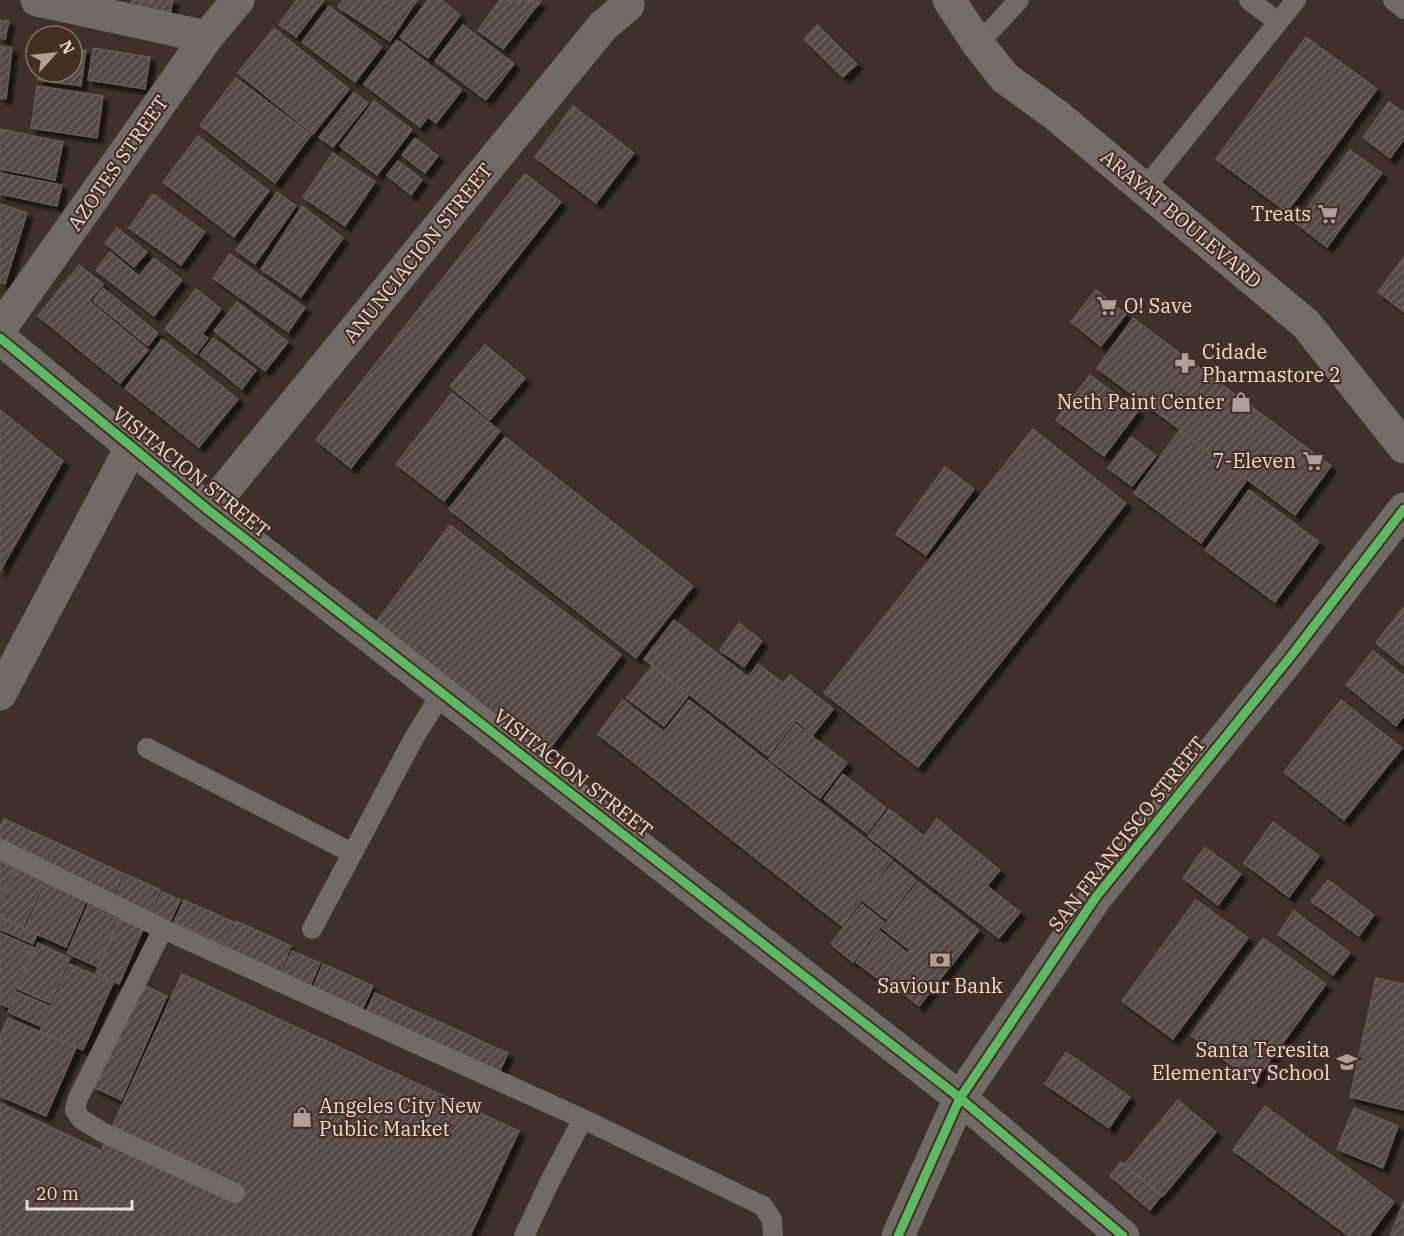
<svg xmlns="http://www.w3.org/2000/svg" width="1404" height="1236" viewBox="0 0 1404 1236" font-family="'IBM Plex Serif',serif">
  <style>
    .building { fill: url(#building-hatch); stroke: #645a53; stroke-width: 1.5; filter: url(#shadow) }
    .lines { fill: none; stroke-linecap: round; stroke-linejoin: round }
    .service { stroke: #716b67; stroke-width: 20 }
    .minor { stroke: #716b67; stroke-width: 33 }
    .tertiary { stroke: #716b67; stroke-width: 33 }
    .secondary { stroke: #746c68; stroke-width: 33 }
    .cycleway-casing { stroke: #452f22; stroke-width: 13 }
    .cycleway { stroke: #5cba63; stroke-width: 9 }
    .labels { text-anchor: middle; stroke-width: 4.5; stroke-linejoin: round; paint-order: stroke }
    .street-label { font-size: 20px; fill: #ebdcd4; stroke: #452f22 }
    .poi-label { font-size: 20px; fill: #ebdcd4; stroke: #452f22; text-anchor: end }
  </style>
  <defs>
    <pattern id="building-hatch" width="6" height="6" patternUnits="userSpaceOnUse" patternTransform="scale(1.5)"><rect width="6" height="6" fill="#544a44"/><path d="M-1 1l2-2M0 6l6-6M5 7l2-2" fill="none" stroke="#6d645e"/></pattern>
    <filter id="shadow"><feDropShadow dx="5.5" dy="5.5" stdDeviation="1.5" flood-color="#0009"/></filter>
  </defs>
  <rect width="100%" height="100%" fill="#3d312a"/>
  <path class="building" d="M132 0H173L169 17 130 9Z
    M297 0H324L296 37 279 24Z
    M343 0H417L390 41 338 7Z
    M428 0H441L460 15 428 58 400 37Z
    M500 0 541 1 503 49 478 30Z
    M329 6 382 47 355 82 302 42Z
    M0 20 9 21 5 39 0 38Z
    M463 25 514 64 486 100 435 61Z
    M817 25 857 64 843 77 804 39Z
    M274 28 349 89 313 134 238 73Z
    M1306 37 1377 89 1287 212 1216 159Z
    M397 40 462 90 436 123 428 117 420 127 364 84Z
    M0 46 12 48 6 99 0 98Z
    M72 48 86 50 81 86 38 80 39 72H72Z
    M93 48 150 57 145 89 88 80Z
    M236 78 311 135 275 183 200 125Z
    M37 86 103 96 97 138 31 128Z
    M354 92 368 103 333 147 319 137Z
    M374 101 412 130 377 175 340 146Z
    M1389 102 1404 113V139L1390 158 1363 137Z
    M573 106 634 153 596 203 535 157Z
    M0 129 63 142 55 180 0 169Z
    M198 136 269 191 234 237 163 182Z
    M415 138 438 156 425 173 402 155Z
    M1350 150 1382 173 1327 247 1296 223Z
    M333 153 375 182 345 226 303 197Z
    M398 161 422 180 411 195 387 175Z
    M0 173 62 185 57 206 0 194Z
    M525 174 561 202 351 468 316 440Z
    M277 192 296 206 255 264 236 250Z
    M153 194 205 232 181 265 129 228Z
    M0 204 27 213 5 284 0 283Z
    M302 206 343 238 301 297 261 269Z
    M117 228 147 252 134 267 105 243Z
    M110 252 139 276 154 258 182 280 154 316 96 270Z
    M230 254 305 308 288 332 213 278Z
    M1404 257V312L1378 292Z
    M79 265 103 284 89 301 148 350 120 383 38 316Z
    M103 288 158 333 148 346 93 301Z
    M196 289 221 309 202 334 208 338 196 354 165 329Z
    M1096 290 1126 314 1101 346 1071 322Z
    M237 302 288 342 265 371 214 331Z
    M1133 318 1331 466 1295 515 1097 368Z
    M213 338 256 370 242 389 200 355Z
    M162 339 238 399 199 447 125 388Z
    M485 345 525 378 490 420 450 386Z
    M1090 375 1138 411 1104 456 1056 420Z
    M452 393 500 431 444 501 396 464Z
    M0 410 63 461 0 571Z
    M1033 429 1126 503 918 767 824 693Z
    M1179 431 1246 481 1201 543 1134 493Z
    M505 437 693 586 636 658 449 509Z
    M1131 437 1156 456 1132 486 1108 468Z
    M945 467 974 489 926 555 896 534Z
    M1249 490 1319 542 1275 602 1205 550Z
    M450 525 621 655 544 756 373 626Z
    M1404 607V666L1376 643Z
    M674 620 748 677 758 664 783 683 790 675 833 709 813 735 796 720 768 756 644 659Z
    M739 623 762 641 744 667 720 650Z
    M1373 651 1404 676V715L1396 726 1346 685Z
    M652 666 688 696 664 726 627 698Z
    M623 700 664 732 689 700 892 860 842 926 598 734Z
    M1341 700 1402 748 1344 820 1284 772Z
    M796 724 847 763 820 798 769 759Z
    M843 774 886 808 867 833 824 799Z
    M889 809 924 836 937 819 1000 870 987 886 1020 912 999 938 868 836Z
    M4 819 123 873 113 895 0 843V827Z
    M1273 822 1319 856 1289 897 1244 863Z
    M1205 847 1241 874 1218 905 1183 878Z
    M0 860 15 867 0 900Z
    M894 862 916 880 886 919 863 901Z
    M16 869 44 882 23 927 0 916V905Z
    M125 874 160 890 150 913 115 897Z
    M1328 880 1374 915 1359 936 1311 901Z
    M918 882 979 930 919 1006 886 980 910 950 882 928Z
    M46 883 86 901 66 947 25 929Z
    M162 892 180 900 170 922 152 913Z
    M184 900 233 922 223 944 174 922Z
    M1196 900 1248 938 1173 1039 1122 1001Z
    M862 904 884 922 853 962 831 944Z
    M88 905 119 920 98 967 67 953Z
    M1294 911 1350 953 1333 975 1278 934Z
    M122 916 144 927 119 984 96 973Z
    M0 918 37 934 33 944 0 929Z
    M236 921 291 946 280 972 224 947Z
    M880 931 906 952 882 982 856 962Z
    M0 933 34 948 8 1007 0 1004Z
    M1263 938 1326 984 1254 1082 1191 1035Z
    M38 943 70 958 50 1003 18 989Z
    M292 951 320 963 310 986 282 973Z
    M70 964 113 983 83 1050 40 1031Z
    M323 964 373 986 361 1012 312 990Z
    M182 974 519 1131 470 1236H0V1103L101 1151Z
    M1376 978 1404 984V1110L1350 1097Z
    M139 983 167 996 121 1100 93 1087Z
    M17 992 49 1006 40 1026 8 1012Z
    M375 993 508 1053 498 1075 365 1014Z
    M8 1018 76 1048 46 1116 0 1096V1036Z
    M1066 1052 1130 1097 1109 1128 1045 1084Z
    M1178 1100 1216 1132 1163 1196 1125 1164Z
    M1265 1106 1394 1202 1369 1236H1349L1233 1150Z
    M1354 1108 1398 1126 1383 1168 1337 1149Z
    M1121 1162 1161 1196 1150 1210 1110 1176Z
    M1404 1201V1236H1390Z"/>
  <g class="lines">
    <path class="service" d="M1249 0 1278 22
      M1393 0 1404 9
      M978 44 1019 0
      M1145 188 1296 0
      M147 748 352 853
      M0 849 163 929 583 1119 763 1206 772 1220 773 1236
      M163 929 78 1098 75 1110 81 1119 102 1132 235 1193
      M312 929 414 738 442 693
      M524 1236 551 1179 583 1119"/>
    <path class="minor" d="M37 0 207 37
      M0 329 207 37 238 0
      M208 510 603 26 628 5 624 0
      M0 694 131 448
      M960 1098 1123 1236"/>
    <path class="tertiary" d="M0 338 208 510 960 1098
      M898 1236 960 1098 1096 897 1291 656 1404 509"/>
    <path class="secondary" d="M949 0 978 44 1005 78 1056 115 1306 324 1404 447"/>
    <g class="cycleway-casing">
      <path id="cycleway" d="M0 338 208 510 960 1098 1123 1236
        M898 1236 960 1098 1096 897 1291 656 1404 509"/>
    </g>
    <use href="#cycleway" class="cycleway"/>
  </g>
  <defs>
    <g id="supermarket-bare" transform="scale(1.62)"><path d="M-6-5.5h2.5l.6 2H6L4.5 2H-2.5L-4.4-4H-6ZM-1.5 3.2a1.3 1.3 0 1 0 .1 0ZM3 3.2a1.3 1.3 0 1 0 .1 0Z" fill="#aea098" stroke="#452f22" stroke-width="2.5" paint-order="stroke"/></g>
    <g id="pharmacy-bare" transform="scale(1.62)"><path d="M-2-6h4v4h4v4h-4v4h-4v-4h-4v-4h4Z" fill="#aea098" stroke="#452f22" stroke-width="2.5" paint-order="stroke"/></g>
    <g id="shop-bare" transform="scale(1.62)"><path d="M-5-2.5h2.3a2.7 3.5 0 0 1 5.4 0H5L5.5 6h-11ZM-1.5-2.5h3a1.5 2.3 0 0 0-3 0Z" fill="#aea098" stroke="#452f22" stroke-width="2.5" paint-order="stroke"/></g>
    <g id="bank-bare" transform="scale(1.62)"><path d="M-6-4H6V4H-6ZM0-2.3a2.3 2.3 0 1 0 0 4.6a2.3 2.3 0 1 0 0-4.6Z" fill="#aea098" stroke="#452f22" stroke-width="2.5" paint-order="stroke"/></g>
    <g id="school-bare" transform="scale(1.62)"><path d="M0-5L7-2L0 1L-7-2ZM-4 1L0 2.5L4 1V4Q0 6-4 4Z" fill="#aea098" stroke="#452f22" stroke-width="2.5" paint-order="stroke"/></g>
  </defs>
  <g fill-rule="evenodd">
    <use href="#supermarket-bare" x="1328" y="214"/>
    <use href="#supermarket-bare" x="1107" y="306"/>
    <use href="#pharmacy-bare" x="1185" y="363"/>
    <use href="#shop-bare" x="1241" y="402"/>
    <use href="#supermarket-bare" x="1313" y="461"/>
    <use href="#bank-bare" x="940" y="960"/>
    <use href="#school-bare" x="1347" y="1062"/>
    <use href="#shop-bare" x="302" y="1117"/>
  </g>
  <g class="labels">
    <g class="street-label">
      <text transform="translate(118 163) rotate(-55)" y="7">AZOTES STREET</text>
      <text transform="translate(1181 219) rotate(40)" y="7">ARAYAT BOULEVARD</text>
      <text transform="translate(418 253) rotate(-51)" y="7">ANUNCIACION STREET</text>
      <text transform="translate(191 472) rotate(39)" y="7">VISITACION STREET</text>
      <text transform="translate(573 773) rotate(38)" y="7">VISITACION STREET</text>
      <text transform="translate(1127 834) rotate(-52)" y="7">SAN FRANCISCO STREET</text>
    </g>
    <g class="poi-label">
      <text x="1311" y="221">Treats</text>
      <text x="1124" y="313" text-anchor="start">O! Save</text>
      <text x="1202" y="359" text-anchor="start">Cidade<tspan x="1202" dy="23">Pharmastore 2</tspan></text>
      <text x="1224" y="409">Neth Paint Center</text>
      <text x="1296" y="468">7-Eleven</text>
      <text x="940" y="993" text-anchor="middle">Saviour Bank</text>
      <text x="1330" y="1057">Santa Teresita<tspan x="1330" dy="23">Elementary School</tspan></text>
      <text x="319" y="1113" text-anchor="start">Angeles City New<tspan x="319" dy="23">Public Market</tspan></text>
    </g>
  </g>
  <g transform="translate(54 54) rotate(63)"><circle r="28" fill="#452f22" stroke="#877469" stroke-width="1.5"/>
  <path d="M0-4.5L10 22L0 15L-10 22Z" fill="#aea098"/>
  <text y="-9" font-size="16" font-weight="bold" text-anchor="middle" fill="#ebdcd4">N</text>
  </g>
  <path d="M27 1200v9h105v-9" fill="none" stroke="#ebdcd4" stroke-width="3"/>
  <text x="36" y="1200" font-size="18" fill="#ebdcd4" stroke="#452f22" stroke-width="4.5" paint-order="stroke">20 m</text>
</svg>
